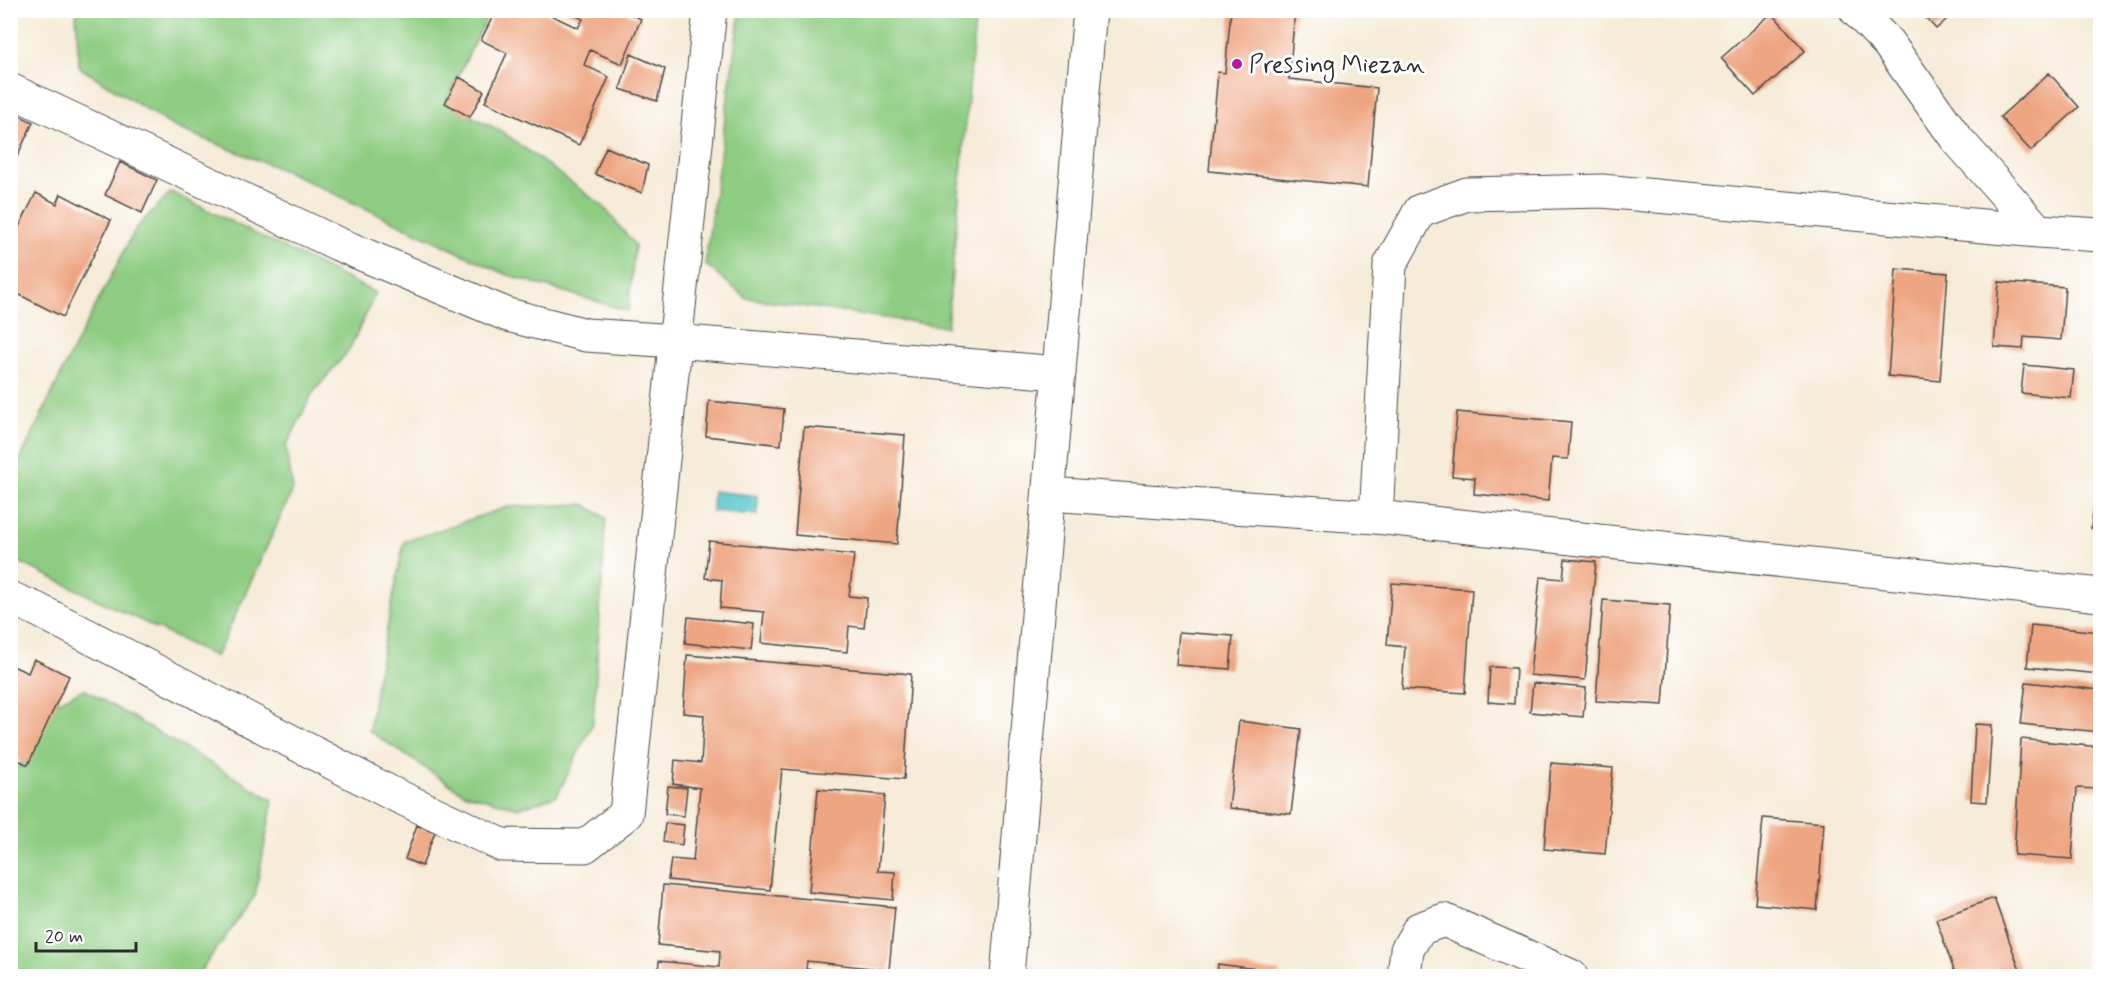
<svg xmlns="http://www.w3.org/2000/svg" width="2111" height="987" viewBox="0 0 2111 987" font-family="Mynerve,sans-serif">
  <style>
    .green { fill: #8ecc82; stroke: #5c7c56; stroke-width: 1.5 }
    .water { fill: #58c6cc; stroke: #42787c; stroke-width: 1.5 }
    .building { fill: #eea581 }
    .lines { fill: none; stroke-linecap: round; stroke-linejoin: round }
    .street-casing { stroke: #494845; stroke-width: 35 }
    .secondary-casing { stroke: #494845; stroke-width: 35 }
    .street { stroke: #fff; stroke-width: 33 }
    .secondary { stroke: #fff; stroke-width: 33 }
    .poi-dot { fill: #b5179e; stroke: #fff; stroke-width: 2 }
    .labels { text-anchor: middle; stroke-width: 6; stroke-linejoin: round; paint-order: stroke }
    .poi-label { font-size: 24px; fill: #2b2b2b; stroke: #fff; text-anchor: start }
  </style>
  <rect width="100%" height="100%" fill="#fff"/>
  <filter id="ink" filterUnits="userSpaceOnUse"><feTurbulence type="fractalNoise" baseFrequency=".0167" numOctaves="2"/><feDisplacementMap in="SourceGraphic" scale="12" xChannelSelector="R" yChannelSelector="G"/><feConvolveMatrix kernelMatrix="1 2 1 2 8 2 1 2 1" color-interpolation-filters="sRGB"/></filter>
  <filter id="wash" filterUnits="userSpaceOnUse"><feTurbulence type="fractalNoise" baseFrequency=".008" numOctaves="4" result="noise"/><feDisplacementMap in="SourceGraphic" scale="24" xChannelSelector="R" yChannelSelector="G"/><feGaussianBlur stdDeviation="1.35" result="paint"/><feColorMatrix in="noise" values="0 0 0 0 0 0 0 0 0 0 0 0 0 0 0 0 0 1.4 0 .05"/><feComposite in="paint" operator="in"/></filter>
  <g filter="url(#wash)">
    <rect width="100%" height="100%" fill="#f6ebd8"/>
    <path class="green" d="M78 10 490 11 445 103 501 131 603 206 635 245 628 311 505 274 288 172 174 127 79 67 76 16Z
      M740 11 967 10 975 21 947 327 746 298 705 264Z
      M171 192 376 293 349 350 312 394 286 447 293 490 216 657 11 558V479L69 357 136 228Z
      M584 504 606 518 593 723 557 796 519 808 463 793 369 731 376 684 404 542 507 507Z
      M84 689 273 800 255 896 197 976H11V781L52 704Z"/>
    <path class="water" d="M713 491 758 496 757 515 712 511Z"/>
    <g id="blocks">
      <path class="building" d="M496 10H540L578 28 583 19 563 10H621L641 19 622 64 590 50 584 65 609 77 579 145 485 102 507 53 481 40Z
        M1231 10H1295L1289 79 1377 88 1368 187 1209 171 1218 72 1225 73Z
        M1919 10H1957L1936 29Z
        M1772 13 1805 51 1755 96 1721 58Z
        M631 54 665 69 657 101 620 89Z
        M2049 73 2079 107 2031 151 2000 117Z
        M459 77 484 91 470 117 445 103Z
        M10 111 33 122 10 172Z
        M606 147 648 165 642 193 595 174Z
        M120 162 157 180 142 213 105 195Z
        M36 193 57 204 61 194 111 220 63 317 10 290V245Z
        M1896 269 1948 273 1940 381 1888 376Z
        M1999 282 2065 287 2061 340 2024 337 2023 349 1994 347Z
        M2024 365 2074 370 2071 398 2021 393Z
        M709 401 784 409 781 445 706 436Z
        M1457 412 1571 422 1568 459 1552 458 1548 501 1474 494 1475 478 1452 476Z
        M804 427 905 435 897 544 795 535Z
        M2099 469H2100V529L2091 528Z
        M709 541 854 555 849 596 867 598 864 628 849 626 847 652 761 643 764 612 720 608 722 580 705 578Z
        M1565 559 1596 562 1585 680 1530 675 1540 577 1563 579Z
        M1392 583 1472 589 1465 693 1402 689 1405 647 1387 645Z
        M1603 600 1670 605 1663 705 1596 701Z
        M688 617 754 624 751 650 685 643Z
        M2031 625 2100 632V674L2027 667Z
        M1179 632 1233 636 1230 669 1176 665Z
        M687 655 911 674 904 779 782 769 770 890 668 880 671 859 693 861 700 788 673 784 675 760 701 763 704 715 683 713Z
        M34 659 69 676 28 765 10 756V671L13 666 28 673Z
        M1490 667 1516 668 1514 704 1488 702Z
        M2026 682 2100 690V732L2021 724Z
        M1533 683 1586 688 1583 717 1530 712Z
        M1239 721 1301 729 1291 814 1229 808Z
        M1975 724 1992 725 1987 802 1971 801Z
        M2021 739 2100 747 2099 789 2077 788 2072 859 2014 855Z
        M1551 763 1613 768 1605 854 1544 849Z
        M668 786 687 788 684 816 665 814Z
        M818 789 885 795 878 871 895 872 893 900 809 892Z
        M1763 818 1824 823 1817 910 1755 904Z
        M665 823 684 825 682 845 663 842Z
        M417 825 435 832 422 866 405 859Z
        M663 885 895 907 889 970 807 961 806 969 861 975V976H658L659 961 719 967 720 951 658 945Z
        M1994 898 2022 976H1956L1936 919Z
        M1218 964 1280 972 1279 976H1217Z"/>
    </g>
  </g>
  <g filter="url(#ink)">
    <use href="#blocks" fill-opacity="0" stroke="#494845" stroke-width="1.5"/>
    <g class="lines">
      <g class="street-casing">
        <path id="street" d="M1856 10 1888 43 1956 138 2038 231
          M10 90 338 244 508 315 586 335 675 341 1059 373
          M1049 494 1376 517 2100 595
          M1376 517 1390 265 1420 211 1467 194 1602 191 2038 231 2100 235
          M10 598 36 609 389 792 502 845 585 846 626 814 710 10
          M1404 976 1407 950 1419 929 1444 920 1571 976"/>
      </g>
      <g class="secondary-casing">
        <path id="secondary" d="M1007 976 1090 10"/>
      </g>
      <use href="#street" class="street"/>
      <use href="#secondary" class="secondary"/>
    </g>
  </g>
  <circle class="poi-dot" cx="1237" cy="64" r="6"/>
  <g class="labels">
    <g class="poi-label">
      <text x="1249" y="72">Pressing Miezan</text>
    </g>
  </g>
  <rect width="2111" height="987" fill="none" stroke="#fff" stroke-width="36"/>
  <path d="M36 942v9h100v-9" fill="none" stroke="#2b2b2b" stroke-width="3"/>
  <text x="45" y="942" font-size="18" fill="#2b2b2b" stroke="#ffffff" stroke-width="4.5" paint-order="stroke">20 m</text>
</svg>
